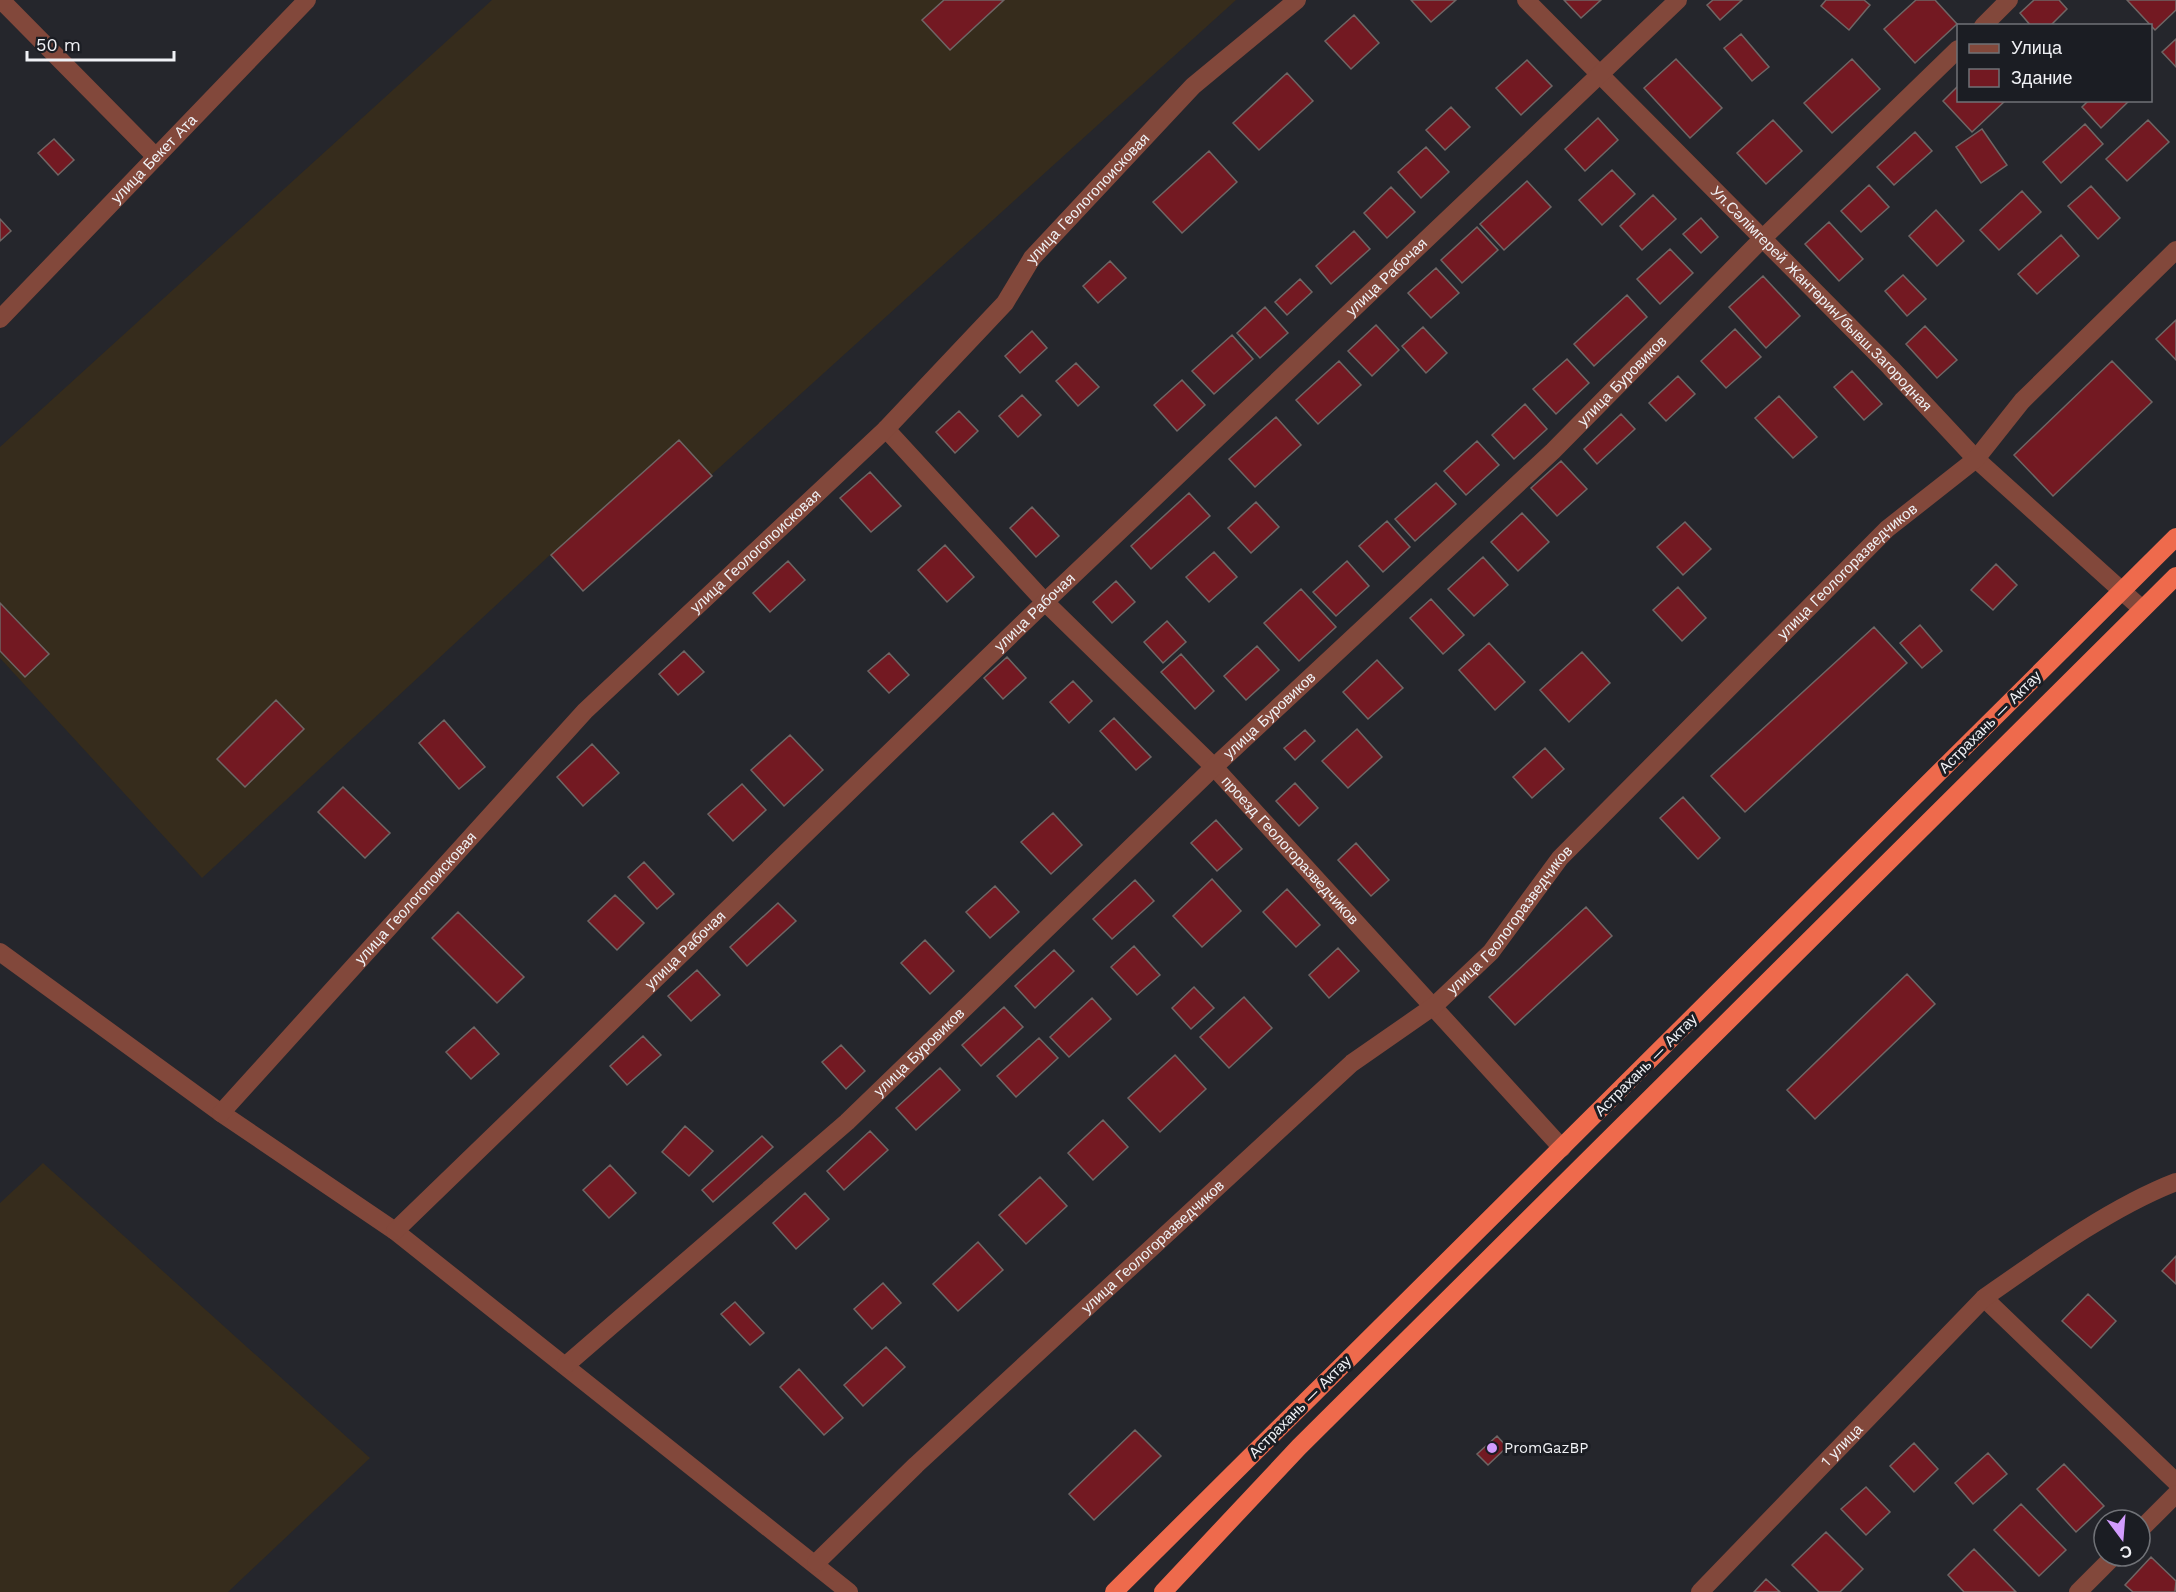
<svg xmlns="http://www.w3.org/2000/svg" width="2176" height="1592" viewBox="0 0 2176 1592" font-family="'Work Sans',sans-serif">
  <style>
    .commercial { fill: #362c1c }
    .building { fill: #731922; stroke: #6f6665; stroke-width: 1.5 }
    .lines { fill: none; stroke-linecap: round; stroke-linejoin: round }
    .minor { stroke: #82483b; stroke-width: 18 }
    .trunk { stroke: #ee6a4c; stroke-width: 18 }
    .poi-dot { fill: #d29cfd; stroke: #1b1d23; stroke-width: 2 }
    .labels { text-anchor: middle; stroke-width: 6; stroke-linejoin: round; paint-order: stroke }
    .street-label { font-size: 15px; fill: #f0f1f5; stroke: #1b1d23 }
    .poi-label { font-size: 15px; fill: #f0f1f5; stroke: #1b1d23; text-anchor: start }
  </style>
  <rect width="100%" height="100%" fill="#25262c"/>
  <path class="commercial" d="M492 0H1236L583 591 550 555 202 878 0 658V447Z
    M43 1163 370 1458 228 1592H0V1203Z"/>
  <path class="building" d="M944 0H1004L950 50 922 20Z
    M1411 0H1456L1431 22Z
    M1564 0H1601L1581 18Z
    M1713 0H1742L1720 20 1707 5Z
    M1826 0H1864L1870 5 1849 30 1821 6Z
    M1916 0H1935L1957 24 1915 63 1884 29Z
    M2034 0H2059L2067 9 2050 26H2031L2020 13Z
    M2127 0H2176V10L2155 30Z
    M1354 15 1379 43 1351 69 1325 41Z
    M1741 34 1769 67 1752 81 1724 48Z
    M2176 39V67L2162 52Z
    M1676 59 1722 108 1690 138 1644 88Z
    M1852 59 1880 89 1832 133 1804 103Z
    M1527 60 1552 86 1521 115 1496 88Z
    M1287 73 1313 101 1259 150 1233 123Z
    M1958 86V100H2006L1972 132 1943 101Z
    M2089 100H2130L2101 128 2082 107Z
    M1451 107 1470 127 1445 150 1426 130Z
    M1598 118 1618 140 1585 171 1565 149Z
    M1773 120 1802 151 1766 184 1737 153Z
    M2148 120 2169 142 2127 181 2106 159Z
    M2085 124 2103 144 2061 183 2043 162Z
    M1982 129 2007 165 1981 183 1956 147Z
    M1915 132 1932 151 1894 185 1877 167Z
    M54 139 74 160 58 175 38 153Z
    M1426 147 1449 172 1421 198 1398 172Z
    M1209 151 1237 182 1182 233 1153 202Z
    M1612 170 1635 194 1602 225 1579 200Z
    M1527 181 1551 207 1504 250 1480 224Z
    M1869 185 1889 207 1861 232 1841 211Z
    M2091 186 2120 218 2098 239 2068 206Z
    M1391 187 1415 212 1387 238 1364 213Z
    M2022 191 2041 212 1999 250 1980 230Z
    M1653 195 1676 219 1642 250 1620 226Z
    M1936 210 1964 241 1937 266 1909 236Z
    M1701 218 1718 237 1701 253 1683 234Z
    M0 219 11 231 0 241Z
    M1829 222 1863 259 1839 281 1805 244Z
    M1477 227 1498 250 1462 283 1441 260Z
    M1354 231 1370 249 1331 284 1316 266Z
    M2061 235 2079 256 2037 294 2018 274Z
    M1670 249 1693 273 1660 304 1637 279Z
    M1110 261 1126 278 1098 303 1083 286Z
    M1436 268 1459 293 1431 318 1408 293Z
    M1903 275 1926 299 1907 316 1885 291Z
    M1763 276 1800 316 1766 348 1729 307Z
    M1300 279 1312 292 1287 315 1275 302Z
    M1627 295 1647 317 1594 366 1574 344Z
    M1265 307 1288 333 1260 358 1237 333Z
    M2176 320V360L2156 339Z
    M1376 325 1399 350 1372 376 1348 351Z
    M1925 326 1957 360 1937 378 1906 344Z
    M1423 327 1447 353 1426 373 1402 346Z
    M1735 329 1761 357 1726 388 1701 361Z
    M1032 331 1047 348 1020 373 1005 356Z
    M1232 335 1253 359 1214 394 1192 371Z
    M1567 359 1589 383 1556 414 1533 389Z
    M1339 361 1361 385 1318 424 1296 400Z
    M2112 361 2152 402 2053 496 2014 455Z
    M1076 363 1099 387 1078 406 1056 381Z
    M1852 371 1882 404 1864 420 1834 387Z
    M1678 376 1695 394 1666 421 1649 403Z
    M1182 380 1205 405 1177 431 1154 405Z
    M1022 395 1041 415 1018 437 999 416Z
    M1779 396 1817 437 1793 458 1755 418Z
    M1525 404 1547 429 1514 459 1492 435Z
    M959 411 978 431 955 453 936 432Z
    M1621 414 1635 429 1597 464 1584 449Z
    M1276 417 1301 445 1255 487 1229 459Z
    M679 440 712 476 583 591 551 555Z
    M1477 441 1499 465 1466 495 1444 471Z
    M1561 461 1587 489 1557 516 1531 488Z
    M870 472 901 506 871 532 840 498Z
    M1436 483 1456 504 1415 541 1395 519Z
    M1189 493 1210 516 1151 569 1131 546Z
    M1256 502 1279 527 1251 553 1228 528Z
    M1032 507 1059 536 1036 557 1010 528Z
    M1522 513 1549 542 1518 571 1491 542Z
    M1387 521 1410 547 1383 572 1359 546Z
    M1685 522 1711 549 1683 575 1657 547Z
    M945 545 974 577 947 602 918 570Z
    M1214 552 1237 577 1209 602 1186 577Z
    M1483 557 1508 585 1474 616 1448 589Z
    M788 561 805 580 770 612 753 593Z
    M1347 561 1369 586 1336 616 1313 592Z
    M1996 564 2017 585 1993 610 1971 590Z
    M1116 581 1135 602 1112 623 1093 602Z
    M1678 587 1706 618 1682 641 1653 610Z
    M1301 589 1336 627 1299 661 1264 623Z
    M1431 599 1464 635 1443 654 1410 618Z
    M0 603 49 654 25 677 0 651Z
    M1167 621 1186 642 1163 663 1144 642Z
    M1920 625 1942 651 1922 668 1900 643Z
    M1874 627 1907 663 1745 812 1711 776Z
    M1489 643 1525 682 1495 710 1459 670Z
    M1257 646 1279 670 1246 700 1224 676Z
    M684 651 704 672 678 695 659 674Z
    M1582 652 1610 683 1569 722 1540 690Z
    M889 653 909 675 889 693 868 671Z
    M1181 654 1214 691 1195 709 1161 672Z
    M1007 657 1026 678 1003 699 984 678Z
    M1377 660 1403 688 1368 719 1343 692Z
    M1073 681 1092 701 1069 723 1050 702Z
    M276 700 304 729 245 787 217 759Z
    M1114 718 1151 757 1136 770 1100 731Z
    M444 720 485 767 459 789 419 743Z
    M1357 729 1382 757 1348 788 1322 761Z
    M1305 730 1315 741 1295 760 1284 748Z
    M790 735 823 770 784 806 751 770Z
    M592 744 619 773 583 806 557 777Z
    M1545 748 1564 769 1532 798 1513 777Z
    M1295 783 1318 808 1299 826 1276 801Z
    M742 784 766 810 733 841 708 814Z
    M343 787 390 833 365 858 318 812Z
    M1683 797 1720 838 1698 859 1660 818Z
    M1053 813 1082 845 1051 874 1021 842Z
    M1216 820 1242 849 1217 871 1191 843Z
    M1356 843 1389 880 1371 896 1338 860Z
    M644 862 674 894 657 909 628 877Z
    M1212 879 1241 911 1202 947 1173 916Z
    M1135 880 1154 901 1112 939 1093 919Z
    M995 886 1019 912 990 938 966 912Z
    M1287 889 1320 925 1296 947 1263 912Z
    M615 895 644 923 617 950 588 921Z
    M778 903 796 921 747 966 730 947Z
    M1586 907 1612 936 1515 1025 1489 997Z
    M458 912 524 977 497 1003 432 938Z
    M925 940 954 971 930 994 901 963Z
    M1134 946 1160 975 1137 995 1111 967Z
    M1338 948 1359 971 1329 998 1309 975Z
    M1054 950 1074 971 1035 1008 1015 986Z
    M697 970 720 995 691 1021 668 996Z
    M1907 974 1935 1004 1815 1119 1787 1090Z
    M1194 987 1214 1008 1191 1029 1172 1008Z
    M1244 997 1272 1028 1229 1068 1200 1037Z
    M1092 998 1111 1019 1069 1057 1050 1037Z
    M1004 1007 1023 1027 981 1066 962 1045Z
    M474 1027 499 1054 471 1079 446 1052Z
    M643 1036 661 1055 627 1085 610 1066Z
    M1039 1038 1058 1058 1016 1097 997 1076Z
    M841 1045 865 1071 846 1089 822 1062Z
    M1175 1055 1206 1089 1160 1132 1128 1098Z
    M940 1068 960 1090 916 1130 896 1108Z
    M1103 1120 1128 1147 1093 1180 1068 1153Z
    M685 1126 713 1151 689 1176 662 1152Z
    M870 1131 888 1150 844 1190 827 1171Z
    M762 1136 773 1147 713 1202 702 1190Z
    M610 1165 636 1193 609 1218 583 1190Z
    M1040 1177 1067 1206 1026 1244 999 1215Z
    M805 1193 829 1219 796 1249 773 1223Z
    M978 1242 1003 1270 958 1311 933 1284Z
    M2176 1256V1284L2162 1271Z
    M883 1283 901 1303 872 1329 854 1309Z
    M2088 1294 2116 1321 2091 1348 2062 1321Z
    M735 1302 764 1333 750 1345 721 1314Z
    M886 1347 905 1367 863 1406 844 1385Z
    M799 1369 843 1418 824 1435 780 1387Z
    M1135 1430 1161 1456 1094 1520 1069 1494Z
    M1497 1436 1507 1447 1488 1465 1477 1454Z
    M1914 1443 1938 1469 1914 1492 1890 1466Z
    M1988 1453 2007 1474 1973 1504 1955 1483Z
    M2064 1464 2104 1506 2076 1532 2037 1489Z
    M1866 1487 1890 1512 1866 1535 1841 1509Z
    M2021 1504 2066 1550 2039 1576 1994 1530Z
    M1826 1532 1863 1569 1840 1592H1819L1792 1565Z
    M1974 1549 2016 1592H1964L1948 1575Z
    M2151 1557 2176 1581 2175 1592H2133L2125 1585Z
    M1766 1579 1780 1592H1754Z"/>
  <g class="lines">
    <g class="minor">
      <path d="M1 0 156 157"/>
      <path id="s1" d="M1526 0 1890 367 1976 459 2142 609"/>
      <path d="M1983 26 2009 0"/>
      <path id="s2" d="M0 319 307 0"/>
      <path id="s3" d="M886 429 1045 602 1214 767 1562 1148"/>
      <path d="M0 952 221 1113 395 1231 849 1592"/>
      <path id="s4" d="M221 1113 585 711 886 429 1005 303 1032 258 1193 86 1297 0"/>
      <path id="s5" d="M395 1231 1045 602 1678 0"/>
      <path d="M1984 1298 2176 1482"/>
      <path id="s6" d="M566 1365 847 1122 1214 767 1553 451 1762 239 1958 49"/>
      <path d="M2140 1530 2176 1494"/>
      <path id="s7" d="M816 1563 916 1465 1352 1063 1434 1006 1491 952 1560 858 1887 529 1976 459 2022 401 2176 250"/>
      <path id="s8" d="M1700 1592 1984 1298C2041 1258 2111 1207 2176 1182"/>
      <path d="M2078 1592 2114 1556"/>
    </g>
    <path class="trunk" d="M1114 1592 2176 537
      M1163 1592 1299 1447 2176 576"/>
  </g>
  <circle class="poi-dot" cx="1492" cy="1448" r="6"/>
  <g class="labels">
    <g class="street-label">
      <text dy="5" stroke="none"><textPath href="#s2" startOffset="222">улица Бекет Ата</textPath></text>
      <text dy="5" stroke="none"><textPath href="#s4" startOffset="1262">улица Геологопоисковая</textPath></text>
      <text dy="5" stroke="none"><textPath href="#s5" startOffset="1376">улица Рабочая</textPath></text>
      <text dy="5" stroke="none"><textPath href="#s1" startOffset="420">Ул.Сәлімгерей Жантөрин/бывш.Загородная</textPath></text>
      <text dy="5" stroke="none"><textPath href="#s6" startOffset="1444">улица Буровиков</textPath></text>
      <text dy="5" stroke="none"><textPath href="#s4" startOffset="776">улица Геологопоисковая</textPath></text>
      <text dy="5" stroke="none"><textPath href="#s7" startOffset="1434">улица Геологоразведчиков</textPath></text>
      <text dy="5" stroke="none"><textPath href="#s5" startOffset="890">улица Рабочая</textPath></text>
      <text dy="5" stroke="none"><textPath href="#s6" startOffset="958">улица Буровиков</textPath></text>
      <text transform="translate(1990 722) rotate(-45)" y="5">Астрахань — Актау</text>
      <text dy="5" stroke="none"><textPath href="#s3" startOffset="584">проезд Геологоразведчиков</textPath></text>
      <text dy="5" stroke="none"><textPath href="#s4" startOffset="290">улица Геологопоисковая</textPath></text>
      <text dy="5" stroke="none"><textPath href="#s7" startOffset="948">улица Геологоразведчиков</textPath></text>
      <text dy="5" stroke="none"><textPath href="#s5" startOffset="404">улица Рабочая</textPath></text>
      <text dy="5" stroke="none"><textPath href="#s6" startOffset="472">улица Буровиков</textPath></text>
      <text transform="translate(1646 1065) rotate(-45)" y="5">Астрахань — Актау</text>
      <text dy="5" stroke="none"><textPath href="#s7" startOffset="462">улица Геологоразведчиков</textPath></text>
      <text transform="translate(1300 1407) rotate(-45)" y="5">Астрахань — Актау</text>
      <text dy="5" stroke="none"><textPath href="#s8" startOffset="204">1 улица</textPath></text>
    </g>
    <g class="poi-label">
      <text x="1504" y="1453">PromGazBP</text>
    </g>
  </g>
  <rect x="1957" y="24" width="195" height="78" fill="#1b1d23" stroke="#707277" stroke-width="1.5"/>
  <rect x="1969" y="44" width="30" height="9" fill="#82483b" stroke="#707277" stroke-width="1.5"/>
  <text x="2011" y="54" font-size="18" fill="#f0f1f5">Улица</text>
  <rect x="1969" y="69" width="30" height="18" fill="#731922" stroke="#707277" stroke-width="1.5"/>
  <text x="2011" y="84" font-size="18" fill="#f0f1f5">Здание</text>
  <g transform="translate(2122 1538) rotate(164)"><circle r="28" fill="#1b1d23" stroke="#707277" stroke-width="1.5"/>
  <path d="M0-4.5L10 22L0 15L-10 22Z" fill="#d29cfd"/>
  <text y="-9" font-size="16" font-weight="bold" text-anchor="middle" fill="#f0f1f5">С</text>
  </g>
  <path d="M27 51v9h147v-9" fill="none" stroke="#f0f1f5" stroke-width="3"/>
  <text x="36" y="51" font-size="18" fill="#f0f1f5" stroke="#1b1d23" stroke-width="4.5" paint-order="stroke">50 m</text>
</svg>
